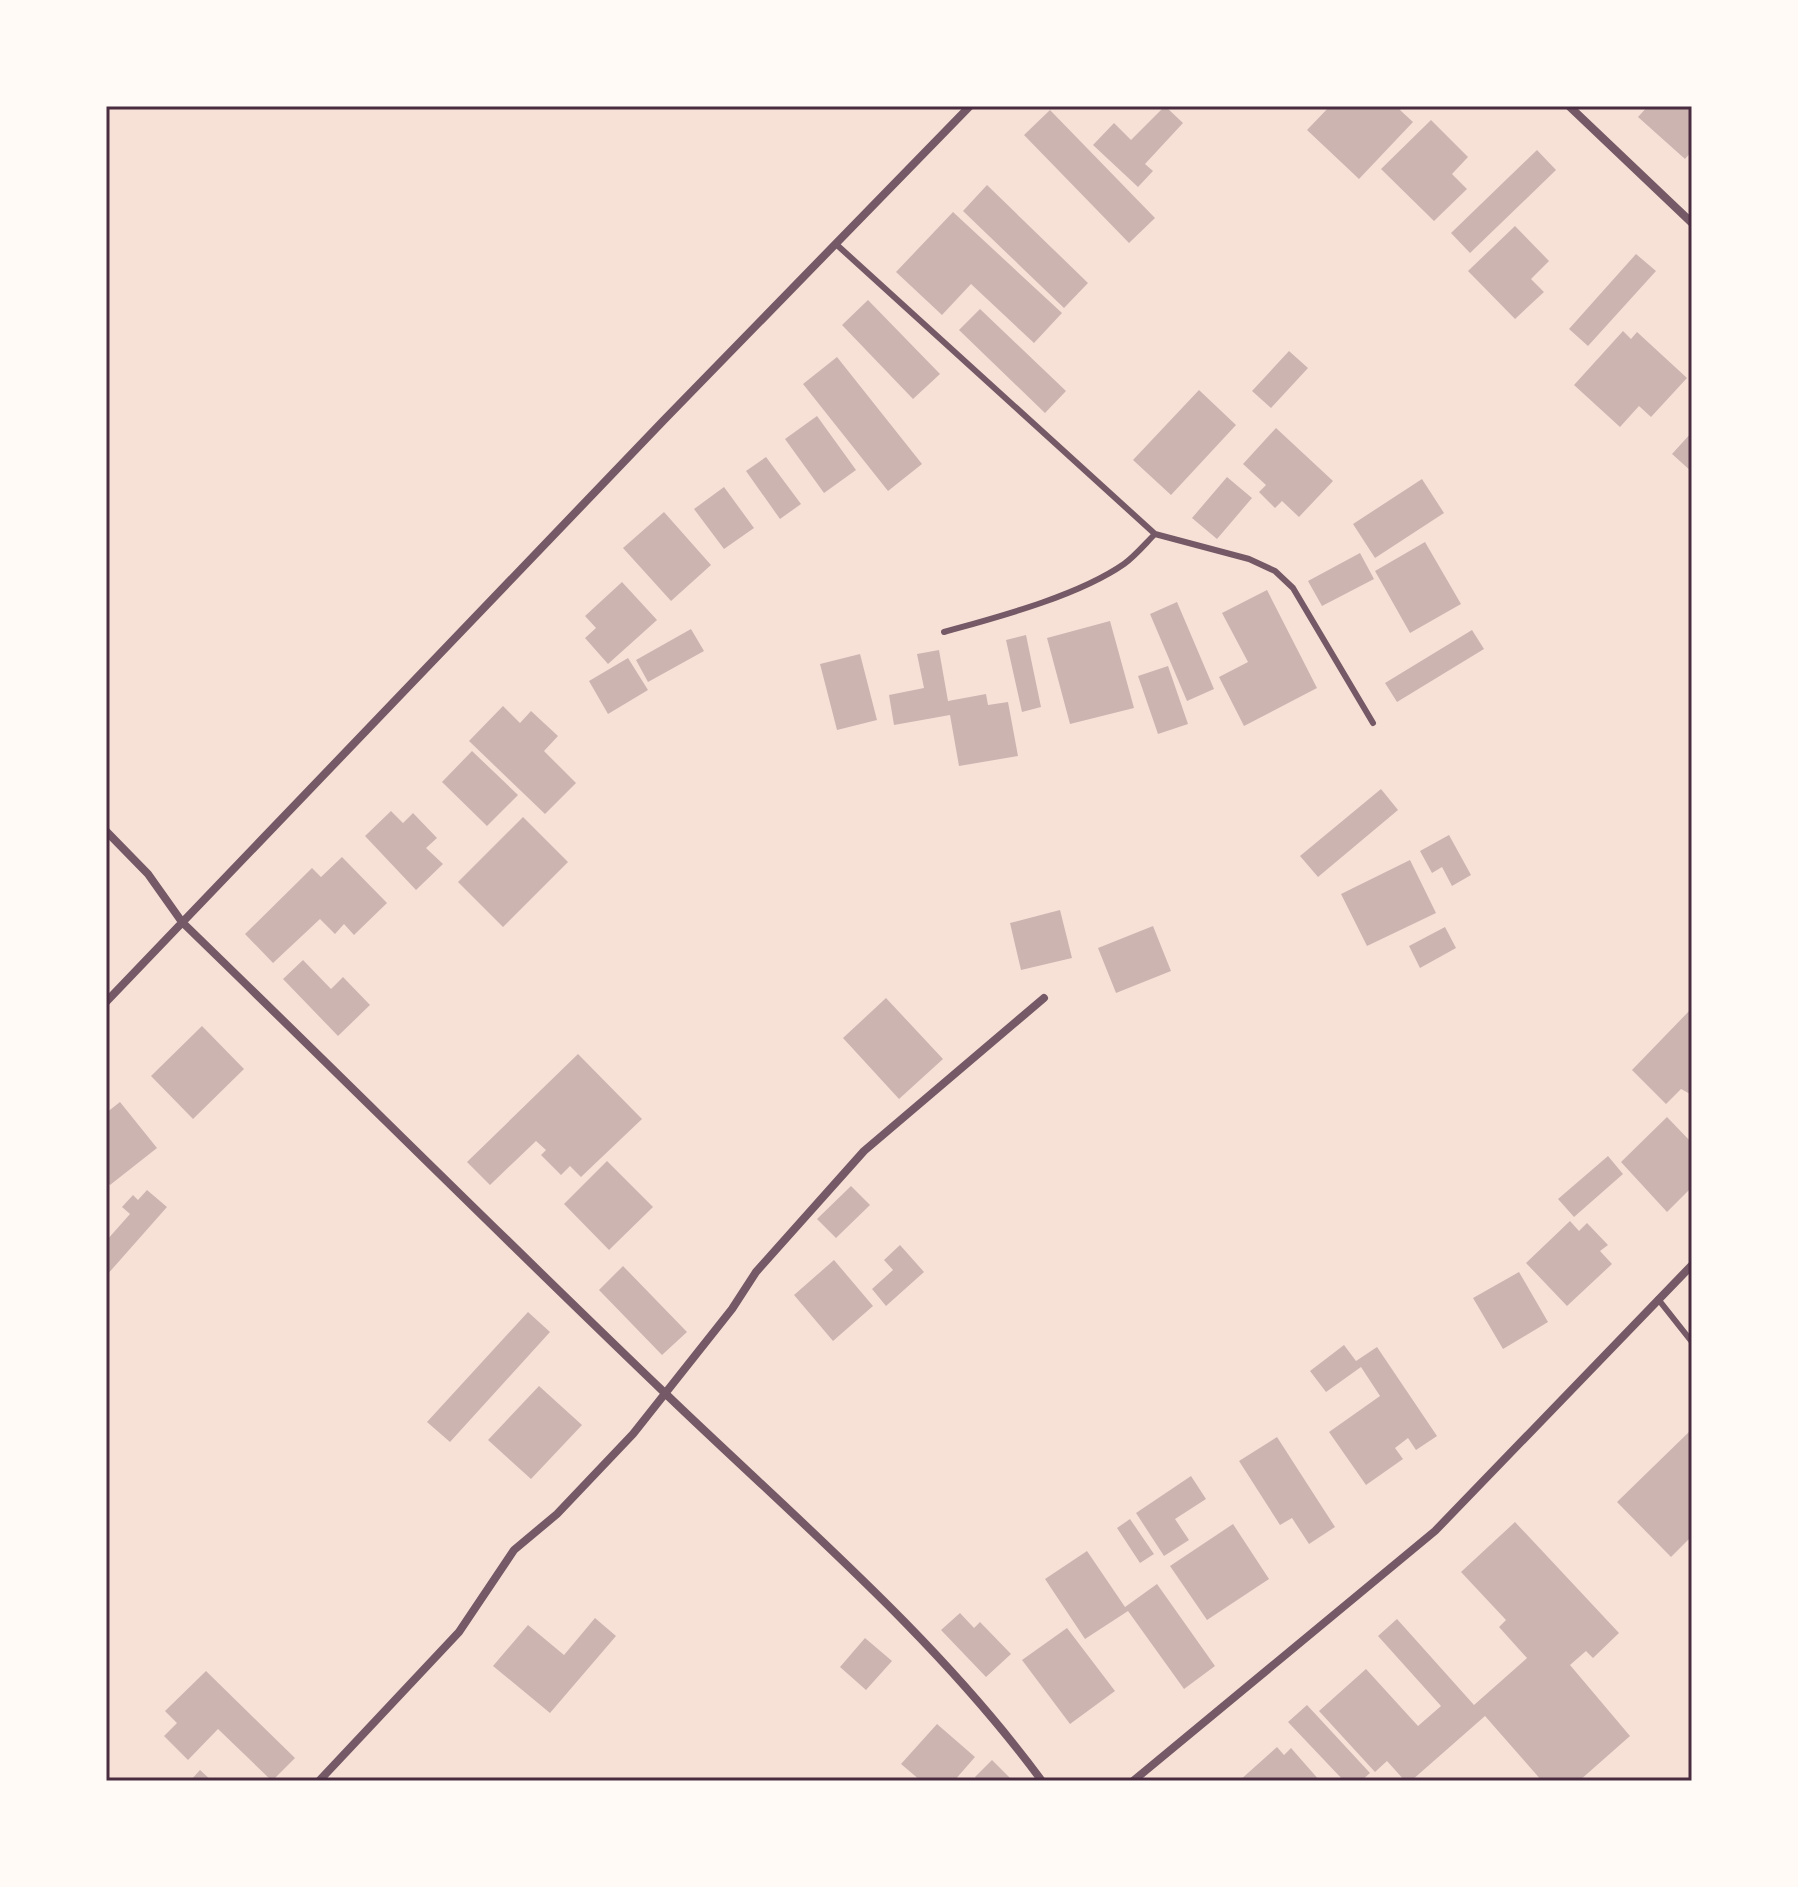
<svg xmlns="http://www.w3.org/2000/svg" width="1798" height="1887" viewBox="0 0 1798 1887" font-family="Manrope,sans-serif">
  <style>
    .building { fill: #ccb4b1 }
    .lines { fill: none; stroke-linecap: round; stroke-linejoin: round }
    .service { stroke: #755966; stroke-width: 6 }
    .minor { stroke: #755966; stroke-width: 8 }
    .neatline { fill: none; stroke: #4a2c40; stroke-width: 3 }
  </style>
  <rect width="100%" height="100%" fill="#f7e1d7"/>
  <path class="building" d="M1165 106 1183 123 1145 164 1153 171 1138 187 1093 145 1114 123 1131 140Z
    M1330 106H1403L1400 110 1413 122 1359 179 1307 130Z
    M1648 106H1692V151L1685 159 1638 117Z
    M1050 110 1155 218 1129 243 1024 135Z
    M1431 120 1468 157 1452 174 1467 189 1434 221 1381 169Z
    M1537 150 1556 170 1470 253 1451 233Z
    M987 185 1088 283 1064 308 963 211Z
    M953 212 1062 313 1034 343 971 284 942 315 896 272Z
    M1515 226 1549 261 1531 279 1544 292 1515 319 1468 271Z
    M1636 254 1656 271 1588 346 1569 329Z
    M868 300 940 374 913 399 842 325Z
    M980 309 1066 391 1045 413 959 330Z
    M1623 331 1631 339 1637 332 1687 378 1651 417 1639 406 1620 427 1574 385Z
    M1289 351 1308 368 1271 408 1252 391Z
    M837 357 922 464 888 491 803 384Z
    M1199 390 1236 425 1171 495 1133 460Z
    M817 416 856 470 824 493 785 439Z
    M1276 428 1333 481 1299 517 1282 501 1275 508 1259 492 1266 485 1243 464Z
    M1692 432V472L1672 454Z
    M766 457 801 504 780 519 746 471Z
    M1227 477 1252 498 1217 539 1192 518Z
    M1422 479 1444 513 1375 558 1353 524Z
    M724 487 754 528 724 549 694 509Z
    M664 512 711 565 671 601 623 548Z
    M1425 542 1461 604 1410 633 1375 571Z
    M1360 553 1374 579 1322 606 1308 581Z
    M622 582 657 620 608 664 585 638 596 628 585 616Z
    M1267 590 1317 688 1244 726 1219 677 1248 662 1222 613Z
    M1177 602 1214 689 1187 701 1150 614Z
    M1110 621 1134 708 1070 724 1047 638Z
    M691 629 704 651 648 682 636 660Z
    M1472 630 1484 649 1397 702 1385 683Z
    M1026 635 1041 707 1022 712 1006 640Z
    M939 650 948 701 986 694 988 705 1008 702 1018 756 959 766 950 715 894 725 889 695 924 688 917 654Z
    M860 654 877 720 837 730 820 664Z
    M628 658 648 690 608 714 589 681Z
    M1168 666 1188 724 1158 734 1138 676Z
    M503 706 520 723 531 711 558 736 544 751 576 783 545 814 469 741Z
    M472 751 518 795 487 826 442 782Z
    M1381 789 1398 810 1318 877 1300 856Z
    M391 811 403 823 413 813 437 838 426 848 443 864 416 890 365 836Z
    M523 817 568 862 503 927 458 882Z
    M1449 835 1471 875 1452 886 1442 867 1432 873 1420 851Z
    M342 857 387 903 354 935 344 924 335 934 320 919 273 963 245 934 312 868 321 877Z
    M1410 860 1436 913 1367 946 1341 894Z
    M1060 910 1072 958 1021 970 1010 923Z
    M1153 926 1171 971 1116 993 1098 948Z
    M1445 927 1456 948 1420 968 1409 946Z
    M303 960 331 989 343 977 370 1005 338 1036 283 979Z
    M886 998 943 1059 899 1099 843 1038Z
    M1692 1008V1095L1681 1089 1666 1104 1632 1070Z
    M202 1026 244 1069 193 1119 151 1076Z
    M578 1054 642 1119 581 1177 570 1166 561 1175 541 1155 546 1150 536 1141 490 1185 467 1162Z
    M120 1102 157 1148 110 1185 106 1180V1113Z
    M1667 1117 1692 1143V1187L1667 1212 1621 1162Z
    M1608 1156 1623 1174 1574 1217 1558 1199Z
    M607 1161 653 1207 609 1250 564 1204Z
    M851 1186 870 1205 836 1238 817 1219Z
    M147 1190 167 1207 106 1276V1241L130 1214 122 1207 133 1195 138 1200Z
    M1570 1221 1579 1231 1587 1223 1608 1245 1600 1251 1612 1264 1567 1306 1526 1263Z
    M900 1245 924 1272 886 1306 872 1289 893 1270 884 1260Z
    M834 1260 873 1306 833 1341 794 1295Z
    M623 1266 687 1332 662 1355 599 1290Z
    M1519 1272 1548 1322 1503 1349 1473 1298Z
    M528 1312 550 1332 450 1442 427 1422Z
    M1344 1345 1356 1361 1377 1347 1437 1436 1416 1450 1408 1438 1395 1448 1403 1459 1366 1485 1329 1432 1380 1396 1361 1367 1326 1392 1310 1371Z
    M539 1386 582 1425 531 1479 488 1440Z
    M1692 1429V1536L1671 1557 1617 1502Z
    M1277 1437 1335 1527 1309 1544 1292 1518 1280 1525 1239 1461Z
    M1191 1476 1206 1499 1175 1519 1189 1540 1164 1556 1136 1513Z
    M1130 1519 1154 1554 1140 1563 1117 1528Z
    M1515 1522 1619 1633 1593 1658 1586 1651 1570 1665 1630 1736 1579 1781H1542L1485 1716 1411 1781H1405L1387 1761 1375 1772 1319 1711 1366 1669 1418 1726 1441 1706 1378 1636 1397 1619 1474 1705 1527 1658 1499 1627 1506 1620 1461 1572Z
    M1233 1524 1269 1579 1207 1620 1170 1566Z
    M1087 1551 1125 1607 1157 1584 1215 1666 1184 1689 1128 1611 1085 1639 1045 1579Z
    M960 1613 974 1628 980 1622 1011 1654 986 1677 941 1630Z
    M595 1618 616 1636 550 1713 493 1666 528 1625 564 1655Z
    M1067 1628 1115 1691 1070 1724 1022 1660Z
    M865 1638 892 1661 866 1690 840 1667Z
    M206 1671 295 1758 272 1781 218 1729 188 1760 164 1736 177 1723 165 1711Z
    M1307 1705 1370 1773 1361 1781H1344L1288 1722Z
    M937 1724 975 1757 954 1781H921L901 1764Z
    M1277 1747 1284 1755 1291 1748 1320 1781H1239Z
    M992 1760 1013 1781H979L975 1777Z
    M200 1770 212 1781H190Z"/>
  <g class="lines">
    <path class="service" d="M837 245 1155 534 1249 559 1275 571 1293 588 1373 723
      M944 632C998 617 1078 596 1124 564 1135 556 1145 544 1155 534
      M1658 1299 1692 1342"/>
    <path class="minor" d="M1569 106 1692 223
      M106 831 148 874 182 922C344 1079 504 1239 668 1396 796 1519 936 1637 1042 1781
      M106 1002 664 420 970 106
      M319 1781 459 1632 514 1550 557 1514 633 1434 732 1309 756 1272 864 1151 1044 998
      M1133 1781 1435 1531 1692 1265"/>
  </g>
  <rect width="1798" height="1887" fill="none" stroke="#fffaf5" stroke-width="216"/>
  <rect x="108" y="108" width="1582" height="1671" class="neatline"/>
</svg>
